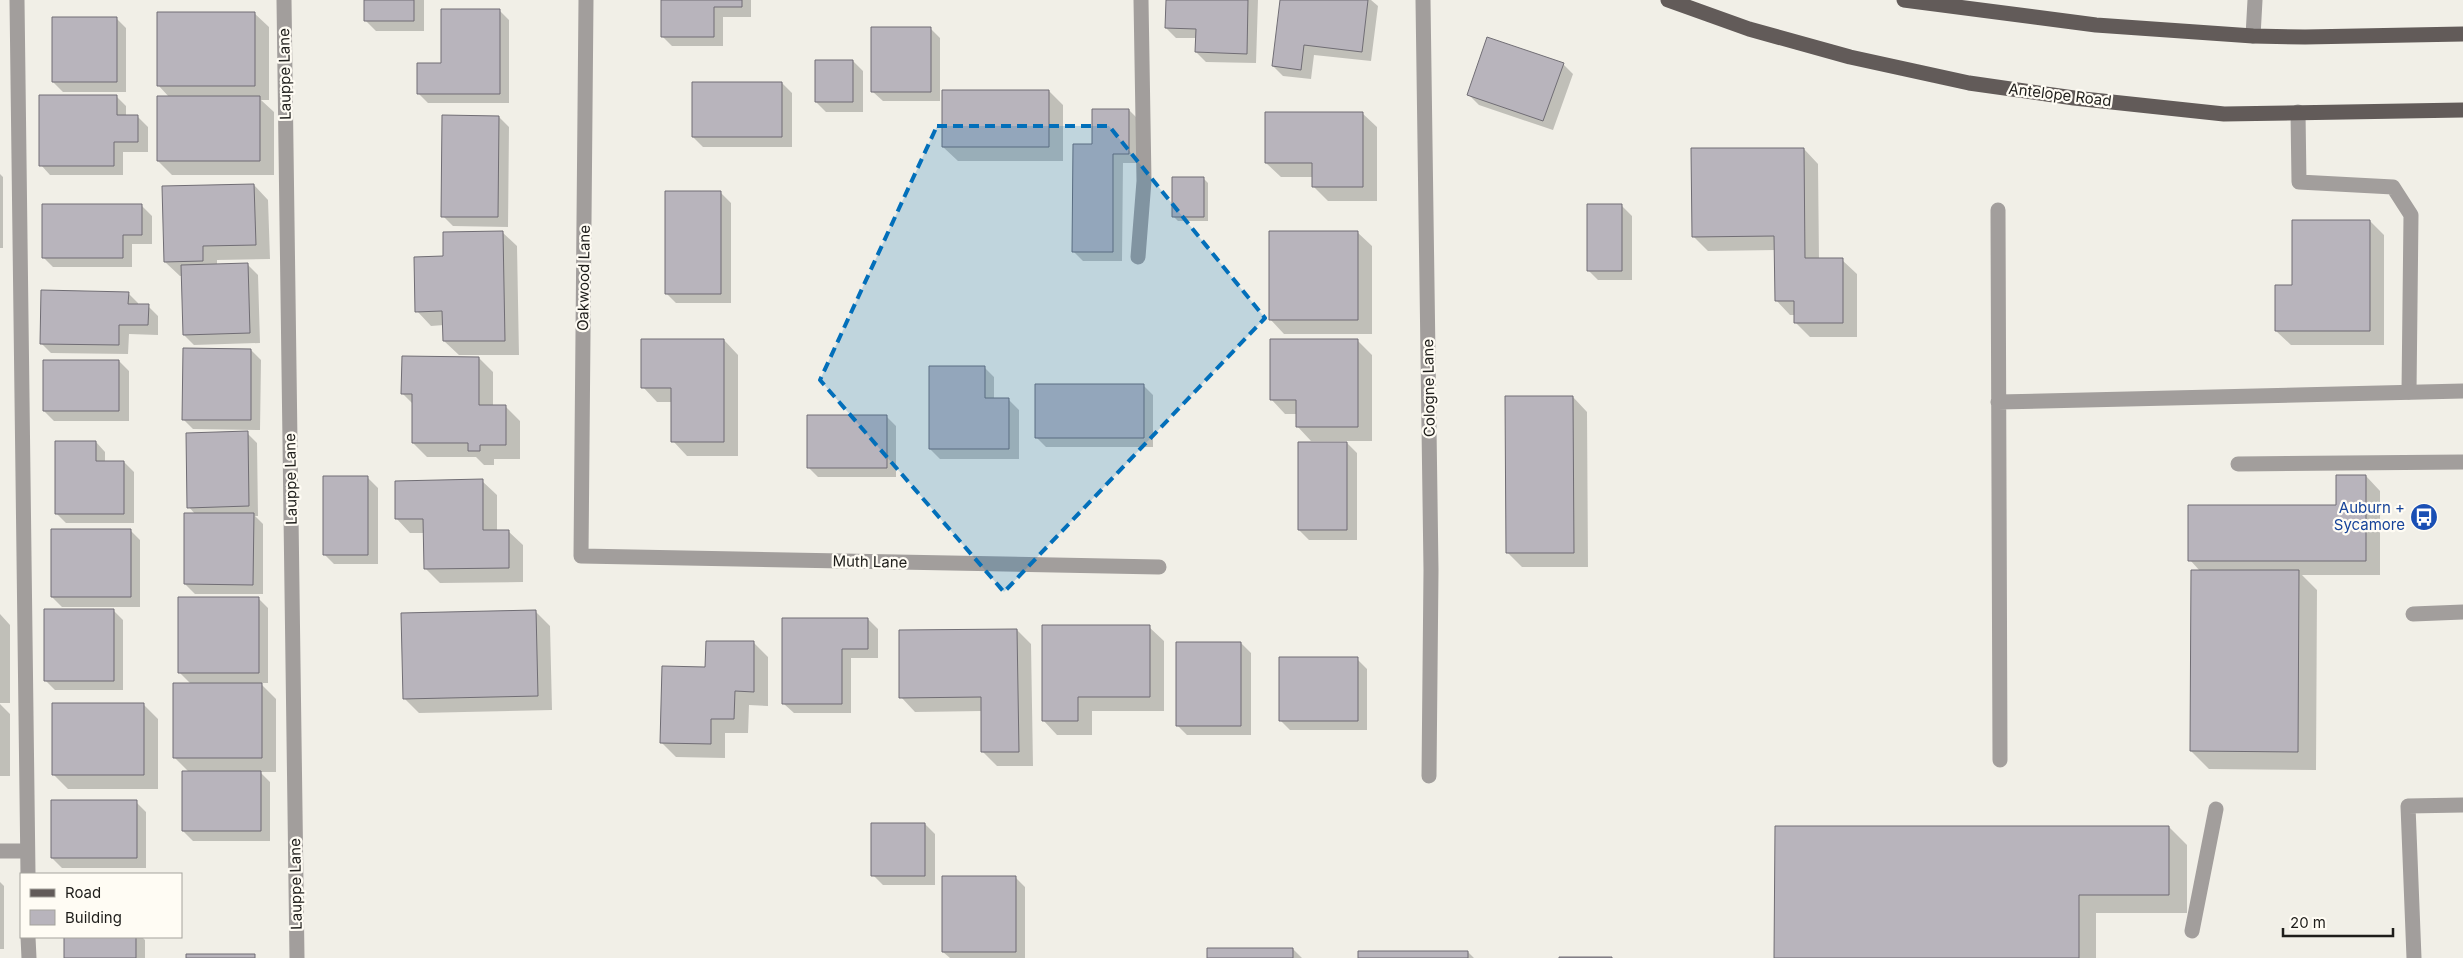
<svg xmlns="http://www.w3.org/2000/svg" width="2463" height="958" viewBox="0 0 2463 958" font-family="Inter,sans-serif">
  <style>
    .shadow { fill: #0003 }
    .building { fill: #b8b4bc; stroke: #706d74 }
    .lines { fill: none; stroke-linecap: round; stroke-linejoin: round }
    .lane { stroke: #a29e9c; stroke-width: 15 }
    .street { stroke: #a29e9c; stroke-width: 15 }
    .primary { stroke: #625b59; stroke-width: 15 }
    .marked { fill: #026fba; fill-opacity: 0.2; stroke: #026fba; stroke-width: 4; stroke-dasharray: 10 6; stroke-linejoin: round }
    .labels { text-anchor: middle; stroke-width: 4.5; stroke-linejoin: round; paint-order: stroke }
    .street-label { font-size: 15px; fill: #1e1d1a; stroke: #fffcf4 }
    .transit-label { font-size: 15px; fill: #164399; stroke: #fffcf4; text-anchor: end }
  </style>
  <rect width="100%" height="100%" fill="#f1efe7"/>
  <path class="shadow" d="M366 0H424V31H376L366 21Z
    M662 0H751V17H723V46H672L662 36Z
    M1167 0H1258L1256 63 1206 62 1196 52 1197 38H1176L1166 28Z
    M1281 0H1371L1378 6 1371 61 1314 55 1311 79 1283 76 1273 66Z
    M499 10 509 20V103H428L418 93Z
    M254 13 269 27V100H261L274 112V175H172L158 161 170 98 158 85Z
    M116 18 126 28V92H63L53 82Z
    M930 28 940 38V101H883L873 92Z
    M853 61 863 71V112H826L816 102Z
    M1563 64 1573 74 1553 130 1479 105 1469 95Z
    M782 83 792 93V147H703L693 137Z
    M1049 91 1063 105V161H958L943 147Z
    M116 96 126 106V117H138L148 127V152H123V175H50L41 165Z
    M1129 110 1139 120 1138 163H1123L1122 261H1083L1073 251 1093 145Z
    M1362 113 1377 127V201H1328L1314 187V177H1281L1266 163Z
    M499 117 509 127 508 227 453 226 443 216Z
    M1804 149 1818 164 1819 260H1842L1857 274V337H1810L1796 323 1795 315H1790L1776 300V250L1708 251 1693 236Z
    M0 174 3 177V248H0Z
    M1204 179 1208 183V221H1178L1173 216Z
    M254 185 268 200 270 259 217 260V265H248L258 275 260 343 194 345 184 335 183 276H180L165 262Z
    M721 193 731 203V303H676L666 293Z
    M142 206 152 216V244H132V267H53L43 257Z
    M1622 206 1632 216V280H1598L1588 270Z
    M2370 221 2384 235V345H2291L2276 331 2293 286Z
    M502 232 517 246 519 355H459L444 341V325L431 326 417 311 445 257Z
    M1357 232 1372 246V334H1284L1270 319Z
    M128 293 138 303V306H148L158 316V335L129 334 128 354 51 353 41 343Z
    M724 340 738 355V456H687L673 441V402H657L643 387Z
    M1357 340 1372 355V441H1311L1297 426V414H1285L1271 399Z
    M251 350 261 360 260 430 193 429 183 419Z
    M479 358 493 372V406H505L520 421V459H494V465H484L476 457H427L413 443V404L403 394Z
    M119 361 129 371V421H54L44 411Z
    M984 367 994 377V400H1009L1019 410V459H940L930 449Z
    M1143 385 1153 395V447H1046L1036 437Z
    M1573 397 1587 412 1588 567H1522L1507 552Z
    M886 416 896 426V477H818L808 467Z
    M247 433 257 443 258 516H255L263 524V594H195L185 584 195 514 189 507Z
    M96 442 105 452V462H124L134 472V523H66L56 513Z
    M1347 443 1357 453V540H1309L1299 530Z
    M2366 476 2380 491V575H2302L2317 590 2316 770 2209 769 2191 751 2200 571 2190 560 2337 506Z
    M368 478 378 488V564H334L324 554Z
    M482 481 497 495V531H508L523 545V582L440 583 425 568V533H410L396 518Z
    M130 530 140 540V607H62L52 597Z
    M258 598 268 608V683H260L276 699V772H260L270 782V841H193L183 831 189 772 175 758 191 684 180 673Z
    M113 610 123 620V690H55L45 680Z
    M535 611 550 626 552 710 419 713 405 699Z
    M0 614 10 625V703H0Z
    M868 619 878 629V658H851V713H794L784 704Z
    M1149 627 1164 641V711H1092V735H1057L1043 720Z
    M1017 630 1031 644 1033 766H997L982 751V711L915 712 901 697Z
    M754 643 768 657V706L749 705 748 733H725V758L676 757 661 742 707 668Z
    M1241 643 1251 653V735H1187L1177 725Z
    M1357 659 1367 669V730H1290L1280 720Z
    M0 704 10 714V776H0Z
    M143 704 158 719V789H68L53 774Z
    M136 802 146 812V868H62L52 858Z
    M925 824 935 834V885H883L873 875Z
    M2169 827 2187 845V913H2096V958H1776Z
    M1015 877 1025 887V958H950L943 952Z
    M0 882 4 886V949H0Z
    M65 937H142L145 940V958H65Z
    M1293 949 1302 958H1208Z
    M1468 952 1474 958H1359Z"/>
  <path class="building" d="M364 0H414V21H364Z
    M661 0H742V7H714V37H661Z
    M1166 0H1248L1247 54 1195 52 1196 29 1165 28Z
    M1280 0H1368L1362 52 1304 45 1301 70 1272 66Z
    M441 9H500V94H417V63H441Z
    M157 12H255V86H157Z
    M52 17H117V82H52Z
    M871 27H931V92H871Z
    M1487 37 1564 63 1543 121 1467 95Z
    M815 60H853V102H815Z
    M692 82H782V137H692Z
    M942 90H1049V147H942Z
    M39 95H117V115H138V142H114V166H39Z
    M157 96H260V161H157Z
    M1092 109H1129V154H1113V252H1072L1073 144H1092Z
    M1265 112H1363V187H1312V163H1265Z
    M442 115 499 116 498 217H441Z
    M1691 148H1804L1805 258H1843V323H1794V301H1775L1774 236 1692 237Z
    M1172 177H1204V217H1172Z
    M254 184 256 245 203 246V261L164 262 162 186Z
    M665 191H721V294H665Z
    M42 204H142V235H123V258H42Z
    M1587 204H1622V271H1587Z
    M2292 220H2370V331H2275V285H2292Z
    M503 231 505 341H443L442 311 415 312 414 257 443 256V232Z
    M1269 231H1358V320H1269Z
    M248 263 250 333 183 335 181 265Z
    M41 290 129 292 128 304H149L148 325H119V345L40 344Z
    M641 339H724V442H671V388H641Z
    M1270 339H1358V427H1296V400H1270Z
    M183 348 251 349V420H182Z
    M402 356 479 357V405H506V445H480V451H468V443H412V394H401Z
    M43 360H119V411H43Z
    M929 366H985V398H1009V449H929Z
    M1035 384H1144V438H1035Z
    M1505 396H1573L1574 553H1506Z
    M807 415H887V468H807Z
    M248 431 249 506 187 508 186 433Z
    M55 441H96V461H124V514H55Z
    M1298 442H1347V530H1298Z
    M2336 475H2366V561H2188V505H2336Z
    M323 476H368V555H323Z
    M483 479V530H509V568L424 569 423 519H395V481Z
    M184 513H254L253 585 184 584Z
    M51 529H131V597H51Z
    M2191 570H2299L2298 752 2190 751Z
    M178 597H259V673H178Z
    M44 609H114V681H44Z
    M536 610 538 696 403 699 401 613Z
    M782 618H868V649H842V704H782Z
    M1042 625H1150V697H1078V721H1042Z
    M1017 629 1019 752H981V697L899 698V630Z
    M706 641H754V692L735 691 734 719H711V744L660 743 662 666 705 667Z
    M1176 642H1241V726H1176Z
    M1279 657H1358V721H1279Z
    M173 683H262V758H173Z
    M52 703H144V775H52Z
    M182 771H261V831H182Z
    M51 800H137V858H51Z
    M871 823H925V876H871Z
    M1775 826H2169V895H2079V958H1774Z
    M942 876H1016V952H942Z
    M64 937H136V958H64Z
    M1207 948H1293V958H1207Z
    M1358 951H1468V958H1358Z
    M186 954H255V958H186Z
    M1559 957H1612V958H1559Z"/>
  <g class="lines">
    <path class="lane" d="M17 0 28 874
      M284 0 297 958
      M2253 36 2255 0
      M2298 112 2299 182 2393 187 2411 215 2409 392
      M1138 257 1144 181 1141 0
      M2238 464 2463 462
      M2413 614 2463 612
      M0 851H27
      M2192 931 2216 809
      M28 937 29 958
      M2414 958 2408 806 2463 805"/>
    <path class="street" d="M586 0 581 556 1159 567
      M1423 0 1431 570 1429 776
      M1998 210 2000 760
      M1998 402 2463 391"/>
    <path class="primary" d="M1668 0 1749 29 1850 57 1969 83 2074 98 2224 114 2463 110
      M1904 0 2096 25 2253 36 2305 37 2463 34"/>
  </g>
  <path class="marked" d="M937 126H1109L1265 318 1004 592 820 380Z"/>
  <defs>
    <g id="bus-disc" transform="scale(1.4375)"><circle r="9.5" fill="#1a4fb4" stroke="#fffcf4"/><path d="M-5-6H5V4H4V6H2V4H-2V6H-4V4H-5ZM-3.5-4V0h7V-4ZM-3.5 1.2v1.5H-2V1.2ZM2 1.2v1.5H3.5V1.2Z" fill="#fff"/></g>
  </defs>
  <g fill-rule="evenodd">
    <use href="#bus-disc" x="2424" y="517"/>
  </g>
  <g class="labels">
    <g class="street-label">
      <text transform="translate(285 74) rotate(-91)" y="5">Lauppe Lane</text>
      <text transform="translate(2060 95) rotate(7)" y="5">Antelope Road</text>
      <text transform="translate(584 278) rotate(-89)" y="5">Oakwood Lane</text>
      <text transform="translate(1429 388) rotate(-91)" y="5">Cologne Lane</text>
      <text transform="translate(291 479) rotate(-91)" y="5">Lauppe Lane</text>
      <text transform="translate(870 562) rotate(1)" y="5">Muth Lane</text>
      <text transform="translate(296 884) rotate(-91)" y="5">Lauppe Lane</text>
    </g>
    <g class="transit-label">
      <text x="2405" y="513">Auburn +<tspan x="2405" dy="17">Sycamore</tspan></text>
    </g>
  </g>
  <rect x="20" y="873" width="162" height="65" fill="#fffcf4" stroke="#a5a39d"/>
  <rect x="30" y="889" width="25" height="8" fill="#625b59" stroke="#a5a39d"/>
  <text x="65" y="898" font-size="15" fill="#1e1d1a">Road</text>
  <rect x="30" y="910" width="25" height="15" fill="#b8b4bc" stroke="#a5a39d"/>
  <text x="65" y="923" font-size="15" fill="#1e1d1a">Building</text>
  <path d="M2283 928v8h110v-8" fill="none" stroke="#1e1d1a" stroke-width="2.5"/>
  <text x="2290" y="928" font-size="15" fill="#1e1d1a" stroke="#fffcf4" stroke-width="4" paint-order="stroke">20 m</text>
</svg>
